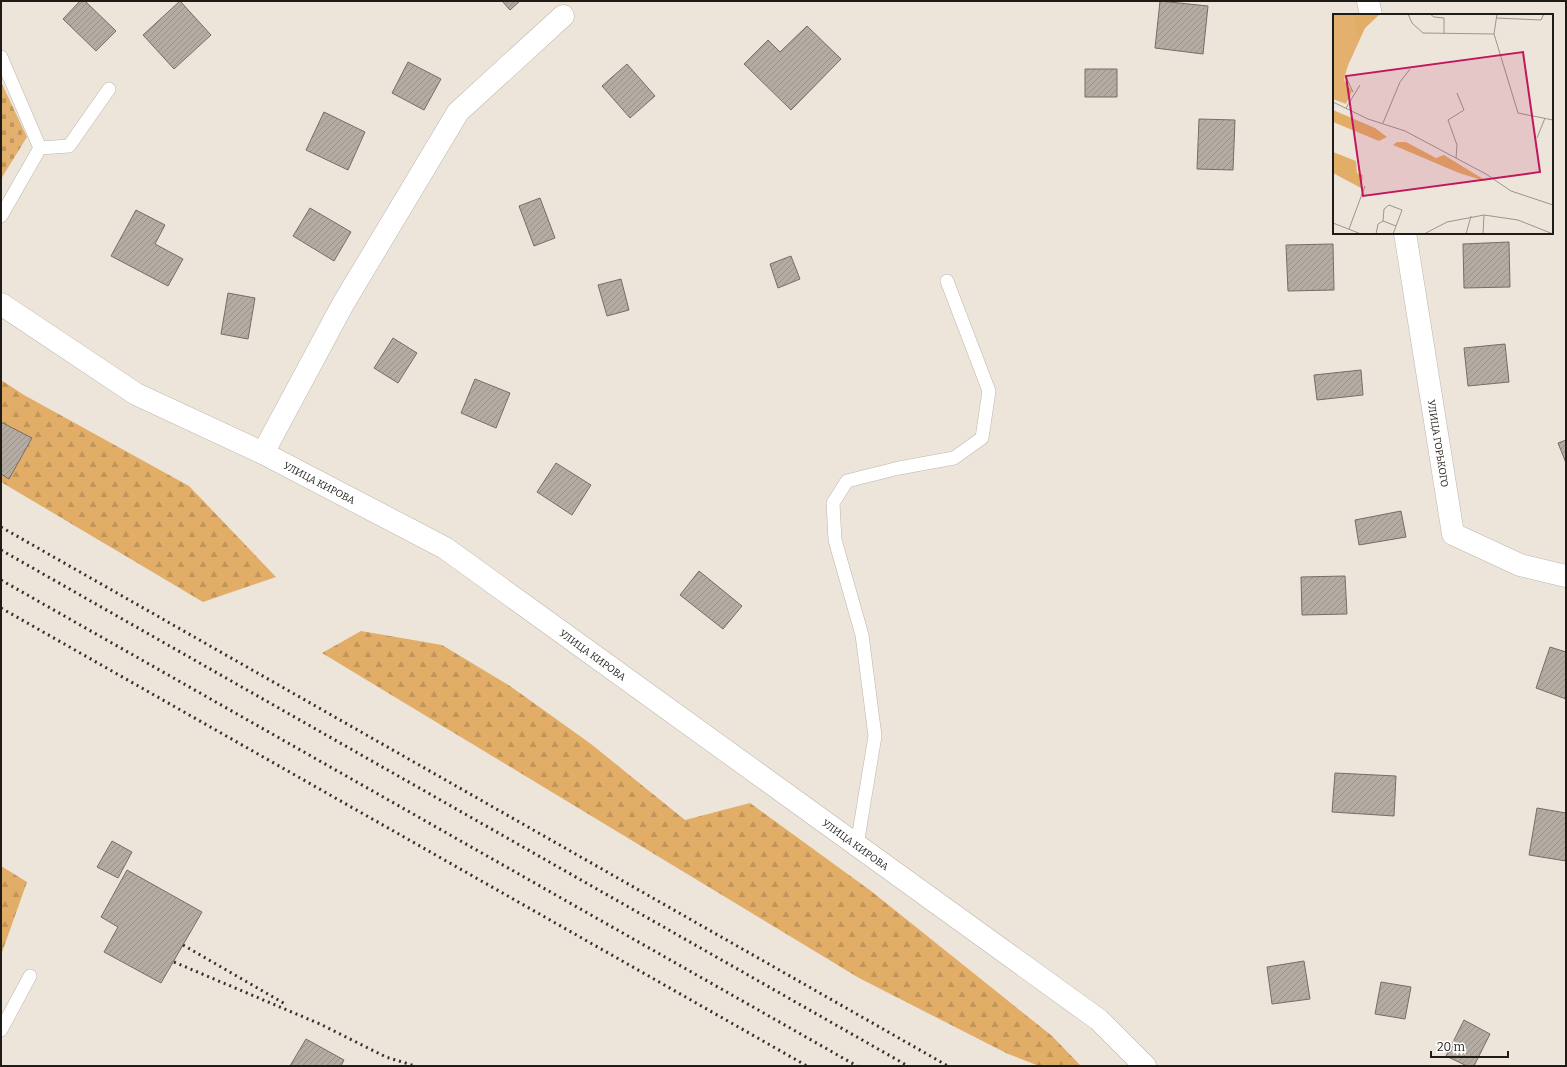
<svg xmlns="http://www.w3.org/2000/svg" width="1567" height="1067" viewBox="0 0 1567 1067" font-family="Bitter,serif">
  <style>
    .forest { fill: url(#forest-firs) }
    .cemetery { fill: url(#cemetery-stones) }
    .building { fill: url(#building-hatch); stroke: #766e65 }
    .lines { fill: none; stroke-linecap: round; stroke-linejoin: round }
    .lane-casing { stroke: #bdb5ab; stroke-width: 14 }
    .street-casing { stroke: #bdb5ab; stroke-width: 23 }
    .secondary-casing { stroke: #bdb5ab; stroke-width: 23 }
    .lane { stroke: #fff; stroke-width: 13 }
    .street { stroke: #fff; stroke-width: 22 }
    .secondary { stroke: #fff; stroke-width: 22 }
    .rail { stroke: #35322d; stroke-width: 3; stroke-dasharray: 2 4; stroke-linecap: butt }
    .labels { text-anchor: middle; stroke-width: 3; stroke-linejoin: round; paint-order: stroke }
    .street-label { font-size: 10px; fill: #1f1c18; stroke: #fff }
    .inset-road { fill: none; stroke: #9b958c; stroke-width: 1 }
    .view { fill: #c2185b; fill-opacity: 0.15; stroke: #c2185b; stroke-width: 2 }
    .inset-edge { fill: none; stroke: #1f1c18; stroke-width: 2 }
  </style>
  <defs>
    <pattern id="forest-firs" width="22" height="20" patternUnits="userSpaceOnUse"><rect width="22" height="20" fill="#e2ad67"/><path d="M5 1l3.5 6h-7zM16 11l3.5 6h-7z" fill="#c19459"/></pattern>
    <pattern id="cemetery-stones" width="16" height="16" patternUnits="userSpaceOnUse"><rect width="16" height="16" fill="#e3b06d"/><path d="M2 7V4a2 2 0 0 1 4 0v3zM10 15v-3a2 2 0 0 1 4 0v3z" fill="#c2975e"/></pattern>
    <pattern id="building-hatch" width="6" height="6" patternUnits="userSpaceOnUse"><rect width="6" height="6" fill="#b4aca2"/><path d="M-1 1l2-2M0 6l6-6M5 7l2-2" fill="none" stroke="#9a938b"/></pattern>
  </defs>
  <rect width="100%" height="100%" fill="#ede5da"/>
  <path class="forest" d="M1 380 24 395 189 486 276 577 203 602 1 482Z
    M361 631 442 645 510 686 591 744 685 820 750 803 871 891 1052 1036 1081 1066H1039L1006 1053 859 978 322 653Z
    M1 866 27 882 1 955Z"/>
  <path class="cemetery" d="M1 82 27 137 1 179Z"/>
  <path class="building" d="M80 1H85L116 31 96 51 63 19Z
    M180 1 211 35 174 69 143 35Z
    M502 1H520L510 10Z
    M1160 1 1208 6 1203 54 1155 48Z
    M807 26 841 59 791 110 744 64 768 40 780 52Z
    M408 62 441 79 424 110 392 93Z
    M627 64 655 96 630 118 602 86Z
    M1085 69H1117V97H1085Z
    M324 112 365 132 348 170 306 150Z
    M1199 119 1235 120 1233 170 1197 169Z
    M540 198 555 238 534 246 519 206Z
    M310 208 351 232 334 261 293 236Z
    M136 210 165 225 155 244 183 259 168 286 111 256Z
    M1509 242 1510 287 1464 288 1463 244Z
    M1333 244 1334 290 1288 291 1286 245Z
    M791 256 800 279 778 288 770 264Z
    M621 279 629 310 607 316 598 285Z
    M228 293 255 298 248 339 221 334Z
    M393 338 417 353 398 383 374 368Z
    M1505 344 1509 382 1468 386 1464 348Z
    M1361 370 1363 395 1317 400 1314 375Z
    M475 379 510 393 496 428 461 413Z
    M1 422 32 438 9 479 1 474Z
    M1566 440V463L1558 443Z
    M556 463 591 485 572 515 537 492Z
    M1401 511 1406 537 1359 545 1355 520Z
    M699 571 742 606 723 629 680 595Z
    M1345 576 1347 614 1302 615 1301 577Z
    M1550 647 1566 652V699L1536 688Z
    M1335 773 1396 776 1394 816 1332 812Z
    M1537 808 1566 813V861L1529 855Z
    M112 841 132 852 118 878 97 867Z
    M127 870 202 912 161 983 104 952 118 927 101 917Z
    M1304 961 1310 999 1272 1004 1267 967Z
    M1381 982 1411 987 1405 1019 1375 1014Z
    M1464 1020 1490 1034 1474 1066H1467L1446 1056Z
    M306 1039 344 1060 341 1066H290Z"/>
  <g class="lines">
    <g class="lane-casing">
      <path id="lane" d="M1 57 40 148
        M1 216 40 148 69 146 109 89
        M857 845 875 736 862 635 835 540 833 503 847 481 899 468 954 458 982 438 989 391 947 281
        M1 1030 30 976"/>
    </g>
    <g class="street-casing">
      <g id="street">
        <path d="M1368 1 1371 15"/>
        <path id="s1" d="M1405 233 1453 534 1520 565 1566 576"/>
        <path d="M263 453 343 304 458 112 563 16"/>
      </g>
    </g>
    <g class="secondary-casing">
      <g id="secondary">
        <path id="s2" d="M1 304 136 394 263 453 445 548 1099 1020 1145 1066"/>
      </g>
    </g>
    <use href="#lane" class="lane"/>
    <use href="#street" class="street"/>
    <use href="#secondary" class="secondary"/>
    <path class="rail" d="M1 527 948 1066
      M1 550 908 1066
      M1 580 857 1066
      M1 608 807 1066
      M183 945 287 1005
      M174 962 320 1024 386 1057 415 1066"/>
  </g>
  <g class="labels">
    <g class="street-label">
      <text dy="4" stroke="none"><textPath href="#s1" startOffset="213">УЛИЦА ГОРЬКОГО</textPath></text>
      <text dy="4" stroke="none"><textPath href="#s2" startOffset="366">УЛИЦА КИРОВА</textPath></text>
      <text dy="4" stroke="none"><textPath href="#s2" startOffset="690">УЛИЦА КИРОВА</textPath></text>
      <text dy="4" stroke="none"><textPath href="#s2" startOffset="1014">УЛИЦА КИРОВА</textPath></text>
    </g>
  </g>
  <g transform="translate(1333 14)">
    <rect width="220" height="220" fill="#ede5da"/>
    <path d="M0 0H47L32 14 0 84ZM0 96 42 114 54 123 46 127 0 108ZM64 128H73L103 144 111 141 155 168 126 159 60 131ZM0 138 23 147 24 159 30 161 28 174 0 159Z" fill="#e2ad67"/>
    <path d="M0 0H21L25 29 17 43 11 66 19 77 13 90 0 85Z" fill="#e3b06d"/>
    <path class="inset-road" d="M75 0 79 9 90 19 161 20M97 0 101 3 111 4V19M164 0 161 20 185 99 220 106M163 4 208 6 211 0M13 63 20 78M0 88 35 105 72 117 153 160 178 177 220 191M13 94 27 71M50 109 67 68 77 55M204 124 212 104M123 144 124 131 115 106 131 96 124 79M50 207 63 212M0 209 28 220M16 215 32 172M43 220 45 210 50 207 51 195 56 191 69 196 60 220M91 220 114 208 151 201 185 206 220 220M133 220 138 202M150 220 151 201"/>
    <path class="view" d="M190 38 207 158 30 182 13 62Z"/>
    <rect width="220" height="220" class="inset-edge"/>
  </g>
  <rect width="1567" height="1067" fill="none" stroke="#1f1c18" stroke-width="4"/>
  <path d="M1431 1051v6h77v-6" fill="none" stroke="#1f1c18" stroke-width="2"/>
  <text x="1437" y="1051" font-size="12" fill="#1f1c18" stroke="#ffffff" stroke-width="3" paint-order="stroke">20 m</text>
</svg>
